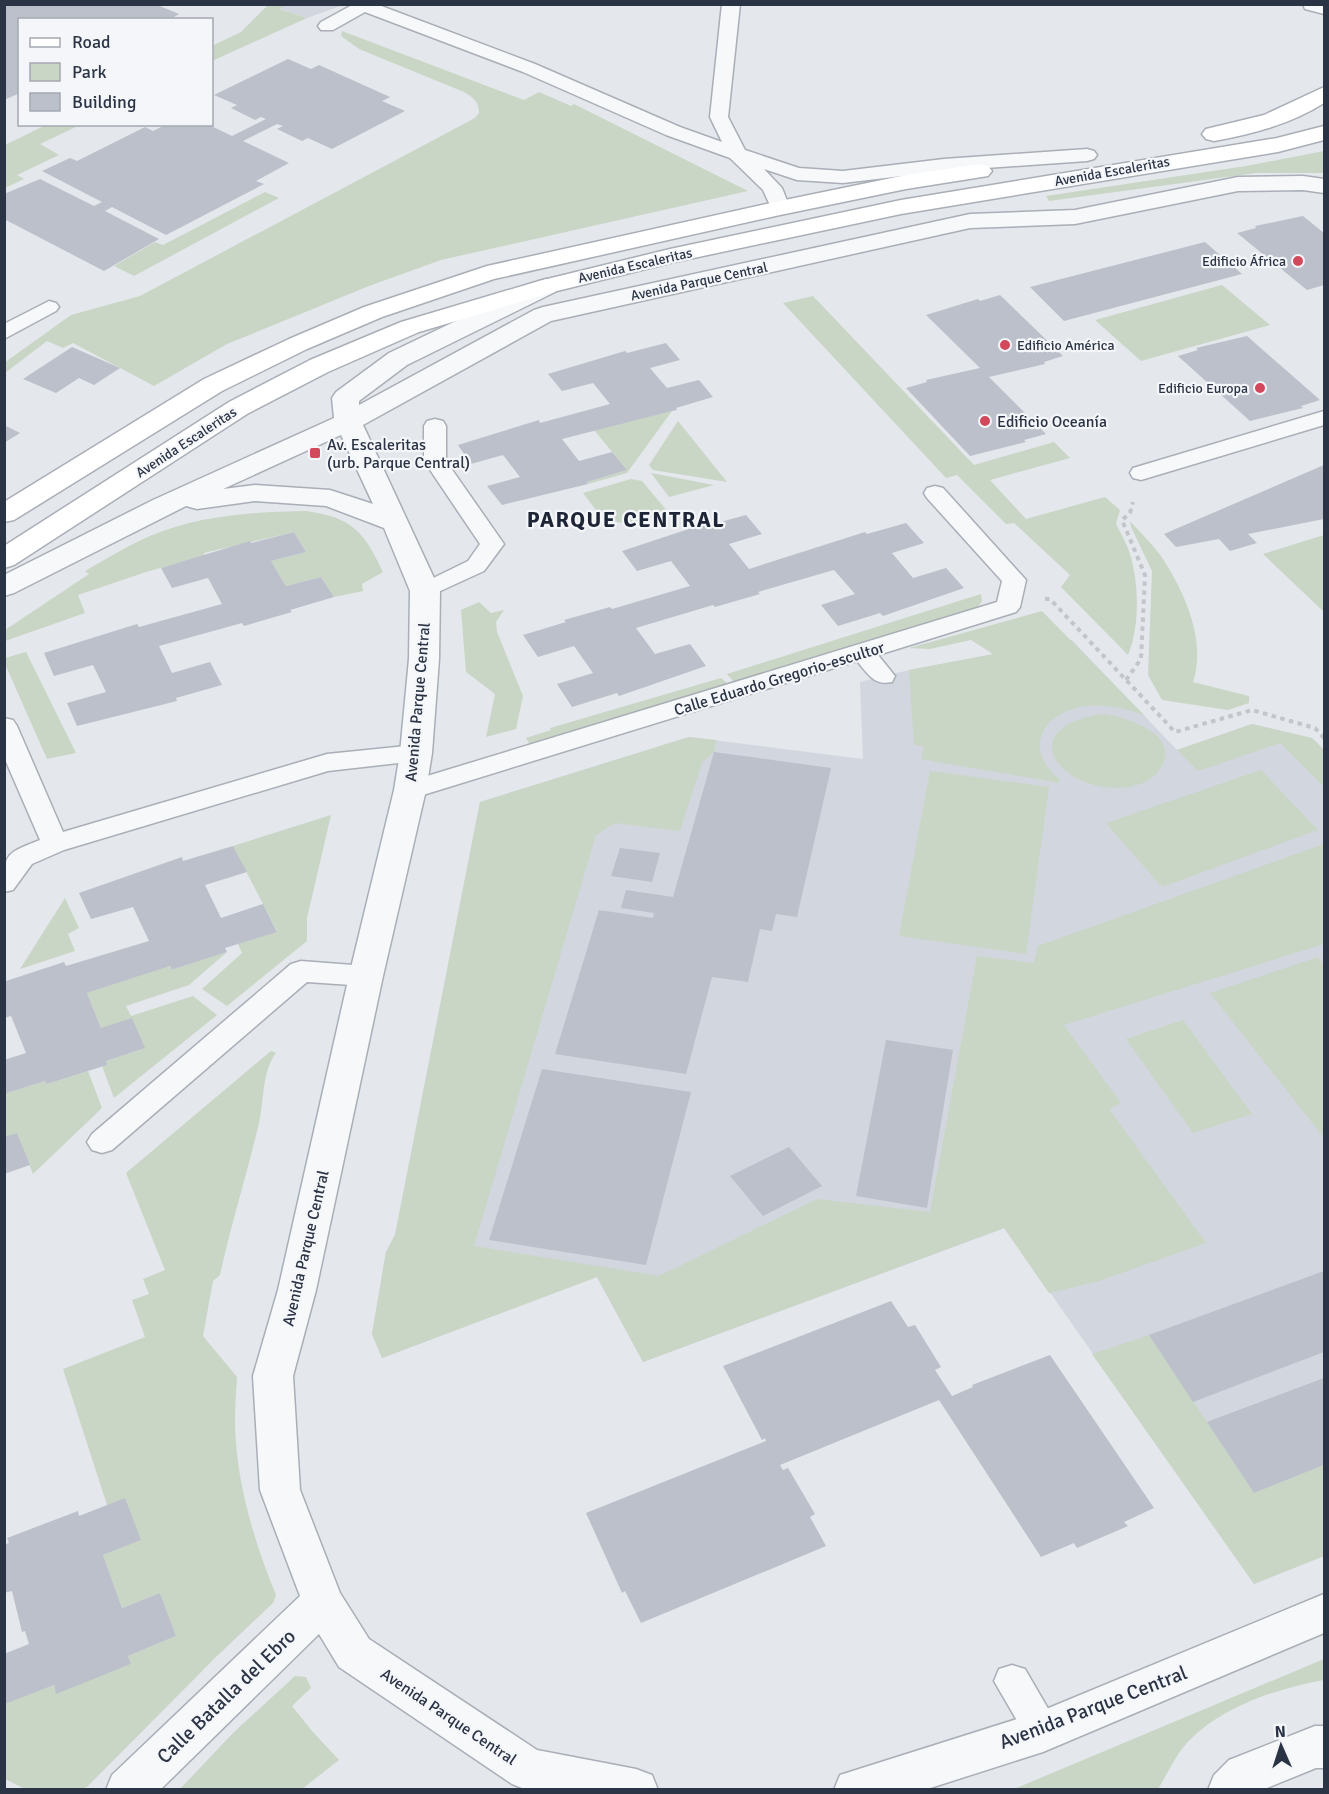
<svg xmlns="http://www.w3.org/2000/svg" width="1329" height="1794" viewBox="0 0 1329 1794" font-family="Signika,sans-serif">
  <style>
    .built { fill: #d2d6de }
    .green { fill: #c9d6c5 }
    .building { fill: #bbc0ca }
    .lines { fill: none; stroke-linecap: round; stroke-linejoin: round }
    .lane-casing { stroke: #a9aeb7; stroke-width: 3 }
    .street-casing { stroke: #a9aeb7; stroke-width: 3 }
    .secondary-casing { stroke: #a9aeb7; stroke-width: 3 }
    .path { stroke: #c2c5cb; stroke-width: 4; stroke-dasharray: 4.5 4.5; stroke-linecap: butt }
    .lane { fill: #f7f8fa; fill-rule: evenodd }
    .street { fill: #f7f8fa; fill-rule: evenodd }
    .secondary { fill: #fff; fill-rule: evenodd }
    .poi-dot { fill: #d1495b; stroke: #f4f6f9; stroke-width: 2 }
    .labels { text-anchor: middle; stroke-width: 4.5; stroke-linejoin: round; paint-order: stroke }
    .far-street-label { font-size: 14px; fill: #2b3445; stroke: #f4f6f9 }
    .far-poi-label { font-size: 14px; fill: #2b3445; stroke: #f4f6f9; text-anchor: end }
    .poi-label { font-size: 16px; fill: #2b3445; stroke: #f4f6f9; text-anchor: start }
    .street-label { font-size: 16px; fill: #2b3445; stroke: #f4f6f9 }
    .near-street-label { font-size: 20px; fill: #2b3445; stroke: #f4f6f9 }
    .district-label { font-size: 22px; font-weight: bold; letter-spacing: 1.5px; fill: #1d2536; stroke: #f4f6f9 }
  </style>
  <rect width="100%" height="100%" fill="#e4e7ec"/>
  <path class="built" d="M268 5H343L307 18Z
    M1072 640 1177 750 1252 724 1312 738 1324 750V1556L1254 1584 1005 1228 643 1362 597 1277 382 1358 372 1334 386 1252 395 1235 480 802 689 737 863 759 860 682 909 670Z"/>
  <path class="green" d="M268 5H286L279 9 307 18 212 61V46L241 32Z
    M342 31 524 100 539 92 571 106 574 104 748 191 441 260 369 286 227 344 154 386 73 343 63 348 47 341 5 373 4 363 71 315 140 296 475 118 479 113C479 102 474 98 464 92L359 49 341 36Z
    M48 124 80 125 40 144 59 155 17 175 24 179 5 188V145Z
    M1324 151V173H1256L1049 201 1046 196 1246 166Z
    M265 192 279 198 134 276 114 266 155 242 163 245Z
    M1222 285 1270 325 1141 361 1095 320Z
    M813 296 974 465 1054 442 1070 458 990 480 1026 519 1105 497 1120 510 1116 524C1121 534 1127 544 1130 554 1139 583 1140 627 1128 655L1061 587 1070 575 1014 523 1006 524 957 475 946 478 783 303Z
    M672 411 627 473 588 484 587 482 627 470 594 430Z
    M678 421 727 482 653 470 649 465Z
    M651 473 714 485 669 497Z
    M631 479 642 481 668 512 626 524 602 518 583 493Z
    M307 511C353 518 364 532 383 572L362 584 363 591 334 597 321 577 286 586 271 561 306 552 294 532 204 553 205 556 149 571 78 595 85 613 5 641V630L89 574 85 571C106 559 127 546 150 536 200 515 253 512 307 511Z
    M1130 521C1140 532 1152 544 1161 556 1184 591 1207 640 1193 682L1249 696V703L1228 710 1162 700 1148 675 1152 571 1131 527Z
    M1324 535V612L1263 554Z
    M981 594 982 601 977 608 734 682 727 674Z
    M479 602 491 613 504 610 496 622 497 632 523 696 516 729 486 737 495 694 466 672 461 610Z
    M1042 611 1144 715C1125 708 1105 704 1085 706 1041 713 1023 749 1059 779V783L921 759 924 746 914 745 909 670 993 654 971 640 930 649 909 648Z
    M26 652 76 753 47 759 5 664V658Z
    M721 678 728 684 530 745 526 738 551 730 550 728Z
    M1105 714C1129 718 1182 735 1160 769 1142 797 1088 790 1067 772 1028 738 1073 716 1105 714Z
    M1252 724 1312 738 1324 750V787L1280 743 1198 771 1177 750Z
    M689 737 716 740 714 752 702 763 680 831 615 823 596 835 474 1246 659 1276 817 1199 930 1212 977 956 1034 963 1038 946 1324 844V944L1064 1025 1121 1103 1109 1109 1206 1243 1099 1281 1049 1293 1004 1228 643 1362 597 1277 382 1358 372 1334 386 1252 395 1235 480 802Z
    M1261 770 1318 830 1162 887 1106 823Z
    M930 771 1049 787 1026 954 899 936Z
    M331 815 307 918V941L227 1006 202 989 242 953 238 944 277 931 233 846Z
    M65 898 79 928 68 934 75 951 20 969Z
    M227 952 189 985 126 1006 131 1016 193 996 217 1015 114 1098 102 1066 106 1061 145 1048 101 1028 87 993 169 966 171 970Z
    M1318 957 1324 965V1138L1210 993Z
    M1183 1020 1252 1114 1193 1133 1126 1039Z
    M271 1051 276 1053C262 1071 264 1101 259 1123 247 1174 231 1224 220 1275L213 1281 203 1336 237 1377C236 1392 235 1408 235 1423 236 1482 254 1541 276 1595L273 1603 217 1656 87 1787 78 1790 25 1789 5 1779 4 1704 54 1685 56 1693 131 1664 128 1656 176 1636 160 1593 122 1608 103 1555 140 1540 107 1505 63 1369 145 1337 132 1300 149 1294 143 1279 165 1270 126 1173Z
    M88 1071 102 1108 33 1174 17 1133 5 1137 4 1094 45 1081 47 1084Z
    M1149 1335 1254 1493 1324 1465V1556L1254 1584 1092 1354Z
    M1324 1659V1680C1274 1689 1210 1710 1179 1753 1171 1765 1165 1778 1158 1789H1014Z
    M295 1676 306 1677 311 1688 292 1706 312 1731 339 1760 302 1789H180L234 1732Z"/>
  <path class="building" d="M4 4H155L179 14 169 20H20V93L4 100Z
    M288 59 311 69 319 65 390 97 382 101 405 111 332 149 308 138 302 141 277 129 283 126 277 124 243 141 289 163 256 181 264 184 166 235 112 207 105 211 159 239 104 271 4 219V194L40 179 94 206 102 202 42 171 70 158 77 161 145 127 153 131 167 124H207L232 136 266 119 261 117 255 120 231 108 237 105 214 95Z
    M1303 216 1324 233V285L1307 290 1237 233 1256 228 1255 226Z
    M1205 242 1242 274 1064 321 1030 287Z
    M1000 295 1063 356 1044 362 1045 364 989 377 1046 434 1024 440 1026 442 970 456 906 388 927 382 926 380 980 368 926 315 978 299 980 301Z
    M1247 336 1295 378 1320 400 1301 406 1303 408 1250 421 1178 356 1198 350 1196 348Z
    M666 343 680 360 650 368 667 388 699 380 713 397 676 408 677 410 672 411 562 439 579 461 612 452 627 470 587 482 588 484 502 505 487 486 520 477 503 455 471 464 458 445 539 420 540 423 610 404 593 383 562 391 548 374 625 351 627 353Z
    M72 347 120 368 94 385 79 378 56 393 23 379Z
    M4 425 20 433 4 443Z
    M1324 465V519L1248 534 1257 543 1230 551 1219 539 1176 547 1164 534Z
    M746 515 762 534 729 544 749 569 865 532 867 534 906 523 924 543 892 553 913 578 946 568 964 588 883 616 880 613 838 626 821 605 855 594 834 570 758 592 760 594 715 607 713 605 636 628 655 654 690 644 706 666 619 696 617 693 572 707 557 684 593 673 574 646 538 657 523 635 566 622 564 620 610 607 612 609 690 586 671 561 637 571 622 551 704 524 706 526Z
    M294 532 306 552 271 561 286 586 321 577 334 597 290 610 292 612 244 626 242 623 159 646 172 673 210 662 222 685 176 698 177 701 77 726 67 703 106 692 93 665 54 676 44 653 137 624 139 627 222 604 208 578 172 588 161 568 250 541 251 543Z
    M714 752 831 768 797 917 776 914 772 931 760 929 748 982 712 977 686 1074 555 1054 599 910 653 918 654 913 621 908 626 890 673 897Z
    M233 846 247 872 205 885 221 918 263 904 277 932 225 948 227 952 171 970 170 966 87 993 101 1028 132 1018 145 1048 106 1061 107 1065 88 1071 47 1084 45 1081 4 1094V1060L26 1053 11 1016 4 1018 6 981 64 962 66 966 149 941 133 907 91 919 79 893 182 857 183 861Z
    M620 848 660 853 652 882 611 876Z
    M886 1040 953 1050 927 1208 856 1196Z
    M542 1069 691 1092 646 1265 489 1240Z
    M17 1133 30 1165 4 1174V1137Z
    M789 1147 822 1186 763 1216 730 1176Z
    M1324 1271V1352L1193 1402 1149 1335Z
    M891 1301 908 1327 915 1325 941 1367 935 1370 952 1396 973 1387 972 1385 1050 1355 1154 1508 1124 1522 1128 1526 1077 1548 1074 1543 1041 1557 939 1400 780 1465 783 1470 788 1468 815 1514 810 1517 826 1546 641 1623 625 1591 622 1593 586 1513 766 1441 765 1438 762 1440 723 1366Z
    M1324 1378V1465L1254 1493 1207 1422Z
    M125 1498 141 1540 103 1555 122 1608 160 1593 176 1636 128 1656 131 1664 56 1694 54 1685 5 1704 4 1654 29 1644 25 1631 22 1632 12 1591 4 1593V1545L9 1543 7 1538 78 1511 79 1516Z"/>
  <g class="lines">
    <g class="lane-casing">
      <path id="lane" d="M354 4H376L535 64 680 127 722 142 710 117 722 4H740L728 117 745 150 799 168 843 171 944 159 1087 149 1094 151 1097 155 1094 159 1087 161 944 171 843 183 797 180 764 169 782 188 790 208 787 212H773L763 190 730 158 666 135 523 72 365 12 333 30H321L318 26 321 22Z
        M49 301 56 303 59 307 56 311 4 339V324Z
        M1324 411V425L1141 480 1133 478 1130 473 1133 468Z
        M435 419 443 421 446 426V461L504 544 484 571 425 598 417 596 413 591 417 586 468 561 480 544 424 461V426L427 421Z
        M935 486 943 488 1026 580 1020 607 1016 612 878 655 895 676 892 682C874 686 868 674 857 661L410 799 401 796 397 790 401 784 997 602 1002 581 927 498 924 493 927 488Z
        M4 718 13 720 17 726 63 832 327 754 416 745 425 747 429 753 425 759 416 761 328 771 64 850 32 864 13 890 4 892C4 854 4 854 40 840L4 757Z
        M301 961 366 966 376 969 380 976 376 983 366 986 307 982 112 1150 102 1153 92 1150 87 1142 92 1134 291 964Z
        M1012 1665 1025 1669 1061 1731 1056 1743 1043 1748 1030 1743 994 1681 999 1669Z"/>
    </g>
    <g class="street-casing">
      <path id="street" d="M1303 4H1324V14L1305 9Z
        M1303 176 1324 179V193L1303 190 1238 191 1075 224 970 228 551 321 363 425 440 591 439 659 432 753 426 790 383 976 316 1290 293 1376 300 1490 340 1593 369 1639 537 1750 636 1769 652 1775 658 1790H527L512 1784 339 1667 319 1634 160 1790H106L112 1775 300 1596 260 1490 253 1376 278 1290 349 976 394 790 400 753 409 659 410 591 384 528 326 506 255 501 197 509 186 506 14 593 4 596V575L153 500 334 418 332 398 336 392 389 353 537 282 546 279 555 282 559 287 555 292 407 365 359 401V405L534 310 543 307 970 214 1075 210 1238 177ZM341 435 373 504 330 490 255 485 223 489Z
        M1324 1594V1633L1043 1752 924 1790H834L840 1775 1039 1712Z
        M1315 1726H1324V1768H1316L1262 1790H1208L1214 1775 1229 1760Z"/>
    </g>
    <g class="secondary-casing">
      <path id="secondary" d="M1324 87V103C1291 124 1252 134 1214 141L1206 139 1202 134 1206 129 1264 115Z
        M1324 126V140L1278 152 901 214 670 263 557 291 419 332 328 372 247 414 14 565 4 568V546L229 402 310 360 401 322 539 281 670 249 901 200 1277 138Z
        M980 164 988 166 992 171 988 176 906 189 780 215 494 279 382 317 307 349 222 391 14 520 4 522V502L204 379 289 339 364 307 487 266 780 201 906 175Z"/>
    </g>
    <path class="path" d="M1045 599H1050L1175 732 1252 710 1315 728 1324 738
      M1126 680 1141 659 1145 575 1122 520 1130 513 1133 502"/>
    <use href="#lane" class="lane"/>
    <use href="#street" class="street"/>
    <use href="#secondary" class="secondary"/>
  </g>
  <g class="poi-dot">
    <circle cx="1298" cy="261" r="6"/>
    <circle cx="1005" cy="345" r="6"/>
    <circle cx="1260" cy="388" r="6"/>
    <circle cx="985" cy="421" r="6"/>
    <rect x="309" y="447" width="12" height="12" rx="3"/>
  </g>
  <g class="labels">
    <g class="far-street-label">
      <text transform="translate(1112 171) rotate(-10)" y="5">Avenida Escaleritas</text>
      <text transform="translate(635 265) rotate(-13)" y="5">Avenida Escaleritas</text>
      <text transform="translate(699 281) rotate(-12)" y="5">Avenida Parque Central</text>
      <text transform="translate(186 442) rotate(-33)" y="5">Avenida Escaleritas</text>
    </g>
    <g class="far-poi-label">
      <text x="1286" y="266">Edificio África</text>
      <text x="1017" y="350" text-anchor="start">Edificio América</text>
      <text x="1248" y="393">Edificio Europa</text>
    </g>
    <g class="poi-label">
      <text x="997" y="427">Edificio Oceanía</text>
      <text x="327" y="450">Av. Escaleritas<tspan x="327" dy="18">(urb. Parque Central)</tspan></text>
    </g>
    <g class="street-label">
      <text transform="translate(779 678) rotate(-17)" y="6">Calle Eduardo Gregorio-escultor</text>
      <text transform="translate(417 702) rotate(-85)" y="6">Avenida Parque Central</text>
      <text transform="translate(305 1248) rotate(-77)" y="6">Avenida Parque Central</text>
      <text transform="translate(449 1716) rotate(34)" y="6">Avenida Parque Central</text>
    </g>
    <g class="near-street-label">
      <text transform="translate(226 1696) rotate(-44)" y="7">Calle Batalla del Ebro</text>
      <text transform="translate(1093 1707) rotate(-21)" y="7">Avenida Parque Central</text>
    </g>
    <g class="district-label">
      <text x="626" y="527">PARQUE CENTRAL</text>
    </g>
  </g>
  <rect width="1329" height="1794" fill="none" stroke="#2b3445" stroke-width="12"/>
  <rect x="18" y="18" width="195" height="108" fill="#f4f6f9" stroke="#a4a8b1" stroke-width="1.5"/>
  <rect x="30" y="38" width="30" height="9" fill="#ffffff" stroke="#a4a8b1" stroke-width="1.5"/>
  <text x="72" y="48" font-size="18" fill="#2b3445">Road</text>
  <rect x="30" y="63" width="30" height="18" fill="#c9d6c5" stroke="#a4a8b1" stroke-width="1.5"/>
  <text x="72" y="78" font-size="18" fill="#2b3445">Park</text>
  <rect x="30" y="93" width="30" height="18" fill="#bbc0ca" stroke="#a4a8b1" stroke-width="1.5"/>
  <text x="72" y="108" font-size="18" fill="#2b3445">Building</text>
  <g transform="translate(1281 1746) rotate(357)" stroke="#f4f6f9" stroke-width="4.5" paint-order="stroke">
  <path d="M0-4.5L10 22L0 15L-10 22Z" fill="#2b3445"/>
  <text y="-9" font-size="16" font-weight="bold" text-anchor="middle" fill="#2b3445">N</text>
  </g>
</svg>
